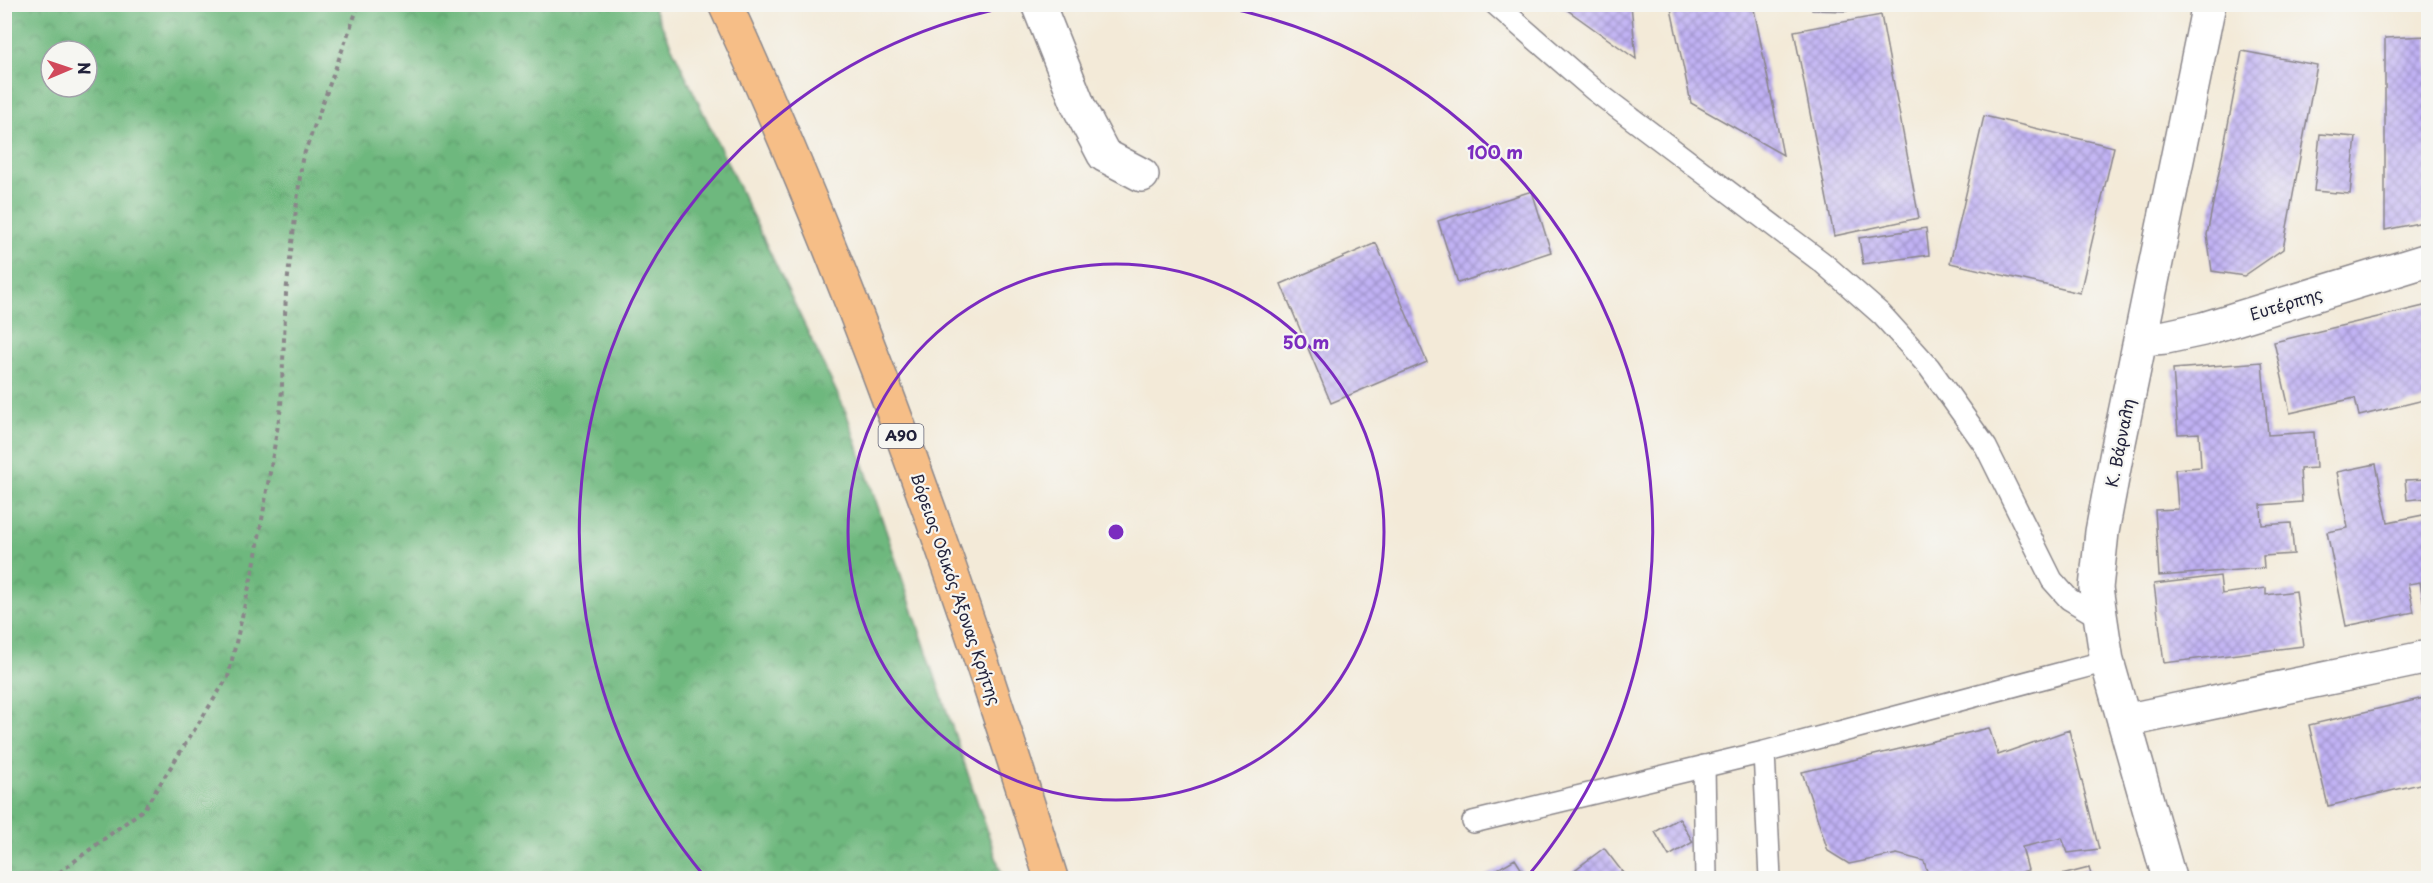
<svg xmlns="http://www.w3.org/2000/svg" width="2433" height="883" viewBox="0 0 2433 883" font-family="'Playpen Sans',sans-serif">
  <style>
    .forest { fill: url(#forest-crowns); stroke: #486d5c; stroke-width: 1.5; fill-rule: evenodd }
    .building { fill: url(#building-cross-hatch) }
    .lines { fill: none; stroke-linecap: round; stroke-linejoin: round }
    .service-casing { stroke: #8a868a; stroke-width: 24 }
    .minor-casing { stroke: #8a868a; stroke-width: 36 }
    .motorway-casing { stroke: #8a868a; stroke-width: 36 }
    .path { stroke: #8a868a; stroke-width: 4; stroke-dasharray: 4.5 4.5; stroke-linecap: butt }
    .service { stroke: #fff; stroke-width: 21 }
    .minor { stroke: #fff; stroke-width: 33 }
    .motorway { stroke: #f6be87; stroke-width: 33 }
    .ring { fill: none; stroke: #7b2cbf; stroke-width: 3 }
    .labels { text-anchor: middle; stroke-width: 4.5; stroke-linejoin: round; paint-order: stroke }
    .shield { fill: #f6f6f2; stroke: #626272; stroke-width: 1.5 }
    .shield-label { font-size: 15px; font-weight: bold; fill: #22223b }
    .street-label { font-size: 16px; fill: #22223b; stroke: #f6f6f2 }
    .centre { fill: #7b2cbf; stroke: #f6f6f2; stroke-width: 3 }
    .ring-label { font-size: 18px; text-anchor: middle; font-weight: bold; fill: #7b2cbf; stroke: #f6f6f2; stroke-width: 4.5; stroke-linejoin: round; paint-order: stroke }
  </style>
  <defs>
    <pattern id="forest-crowns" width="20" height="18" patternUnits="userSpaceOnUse" patternTransform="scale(1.5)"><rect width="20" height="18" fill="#6eb87e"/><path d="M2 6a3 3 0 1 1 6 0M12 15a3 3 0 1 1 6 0" fill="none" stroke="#5a9568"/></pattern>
    <pattern id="building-cross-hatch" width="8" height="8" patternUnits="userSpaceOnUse" patternTransform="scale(1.5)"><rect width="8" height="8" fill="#c1b2f4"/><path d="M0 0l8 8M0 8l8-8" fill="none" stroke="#9c90c7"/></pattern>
  </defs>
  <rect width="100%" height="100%" fill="#f6f6f2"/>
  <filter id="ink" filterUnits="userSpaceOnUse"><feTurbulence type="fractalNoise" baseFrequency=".0167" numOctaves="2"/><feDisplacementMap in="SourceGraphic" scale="12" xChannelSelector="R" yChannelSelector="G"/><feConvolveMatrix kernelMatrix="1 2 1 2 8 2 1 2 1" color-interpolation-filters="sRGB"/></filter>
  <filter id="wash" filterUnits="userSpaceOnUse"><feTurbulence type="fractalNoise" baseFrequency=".008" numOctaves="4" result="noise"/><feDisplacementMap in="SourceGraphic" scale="24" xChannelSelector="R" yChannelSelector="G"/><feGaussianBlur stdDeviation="1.35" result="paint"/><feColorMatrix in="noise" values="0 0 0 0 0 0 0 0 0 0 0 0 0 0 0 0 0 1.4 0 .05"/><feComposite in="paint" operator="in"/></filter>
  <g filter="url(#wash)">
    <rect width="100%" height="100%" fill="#f3ead8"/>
    <path class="forest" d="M5 4 652 5 846 412 1003 878H5ZM51 51H87V87H51Z"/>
    <g id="blocks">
      <path class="building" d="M1559 4H1631L1636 59Z
        M1670 4H1753L1783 155 1691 103Z
        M1812 4H1847V11L1812 10Z
        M1881 15 1919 218 1834 236 1794 31Z
        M2428 36V221L2385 230V38Z
        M2242 51 2317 65 2283 249 2244 276 2212 271 2207 235Z
        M1984 116 2114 147 2080 293 1950 263Z
        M2320 134 2356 137 2350 194 2314 191Z
        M1532 191 1551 252 1458 283 1438 221Z
        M1926 228 1929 255 1863 264 1859 238Z
        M1376 243 1427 362 1331 403 1281 284Z
        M2428 305V399L2359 416 2355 398 2290 413 2274 342Z
        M2262 362 2268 435 2314 432 2316 468 2300 469 2302 502 2261 505 2262 525 2291 523 2294 554 2263 556 2264 568 2159 576 2155 510 2178 509 2175 469 2201 467 2199 433 2178 434 2173 369Z
        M2376 464 2388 522 2428 514V609H2425L2420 582 2408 584 2414 612 2346 626 2327 532 2348 528 2337 472Z
        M2428 479V498L2407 500 2405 480Z
        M2220 576 2222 594 2266 588V595L2296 591 2303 646 2164 663 2154 584Z
        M2428 697V782L2328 806 2309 725Z
        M1989 728 1998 755 2069 730 2099 849 2068 853 2062 838 2022 847 2028 870 2005 878H1929L1924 861 1897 854 1849 864 1828 851 1802 772Z
        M1679 818 1693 842 1669 856 1655 832Z
        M1604 848 1627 878H1564Z
        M1515 859 1527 878H1482Z
        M2089 868 2092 878H2050Z"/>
    </g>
  </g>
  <g filter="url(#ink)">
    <use href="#blocks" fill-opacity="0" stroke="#8a868a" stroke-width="1.5"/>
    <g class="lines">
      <g class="service-casing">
        <path id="service" d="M1495 4 1594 90 1823 263 1882 315 1929 367 1986 447 2052 580 2069 599 2099 617
          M1764 752 1770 878
          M1704 766 1706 878
          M1473 822 1764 752 2107 661"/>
      </g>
      <g class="minor-casing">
        <path id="minor" d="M1038 4 1079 107 1104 155 1142 175
          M2141 339 2166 337 2203 329 2428 260
          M2124 721 2428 657
          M2169 878 2107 661 2096 588 2102 532 2117 452 2209 4"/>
      </g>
      <g class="motorway-casing">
        <path id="motorway" d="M725 4C855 287 960 582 1051 878"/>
      </g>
      <path class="path" d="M52 878 144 809 228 677 255 561 281 407 286 293 302 160 359 4"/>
      <use href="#service" class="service"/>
      <use href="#minor" class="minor"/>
      <use href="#motorway" class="motorway"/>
    </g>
  </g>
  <g class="ring">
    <circle cx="1116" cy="532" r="268"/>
    <path d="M705 877A536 536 0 0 1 1018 5M1214 5A536 536 0 0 1 1527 877"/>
  </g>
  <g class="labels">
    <rect class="shield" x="878.5" y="424" width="45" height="24" rx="4.5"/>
    <g class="shield-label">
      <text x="901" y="441">Α90</text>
    </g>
    <g class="street-label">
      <text transform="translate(2286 304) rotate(-17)" y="6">Ευτέρπης</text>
      <text transform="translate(2120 443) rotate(-79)" y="6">Κ. Βάρναλη</text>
      <text transform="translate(956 589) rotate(71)" y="6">Βόρειος Οδικός Άξονας Κρήτης</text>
    </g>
  </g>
  <circle cx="1116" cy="532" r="9" class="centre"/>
  <g class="ring-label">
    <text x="1495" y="159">100 m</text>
    <text x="1306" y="349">50 m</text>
  </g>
  <rect width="2433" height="883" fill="none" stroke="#f6f6f2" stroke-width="24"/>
  <g transform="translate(69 69) rotate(88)"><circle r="28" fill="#f6f6f2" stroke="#a1a1a9" stroke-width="1.5"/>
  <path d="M0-4.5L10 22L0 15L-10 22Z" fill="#d1495b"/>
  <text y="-9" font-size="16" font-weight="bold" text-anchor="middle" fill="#22223b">N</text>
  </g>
</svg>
